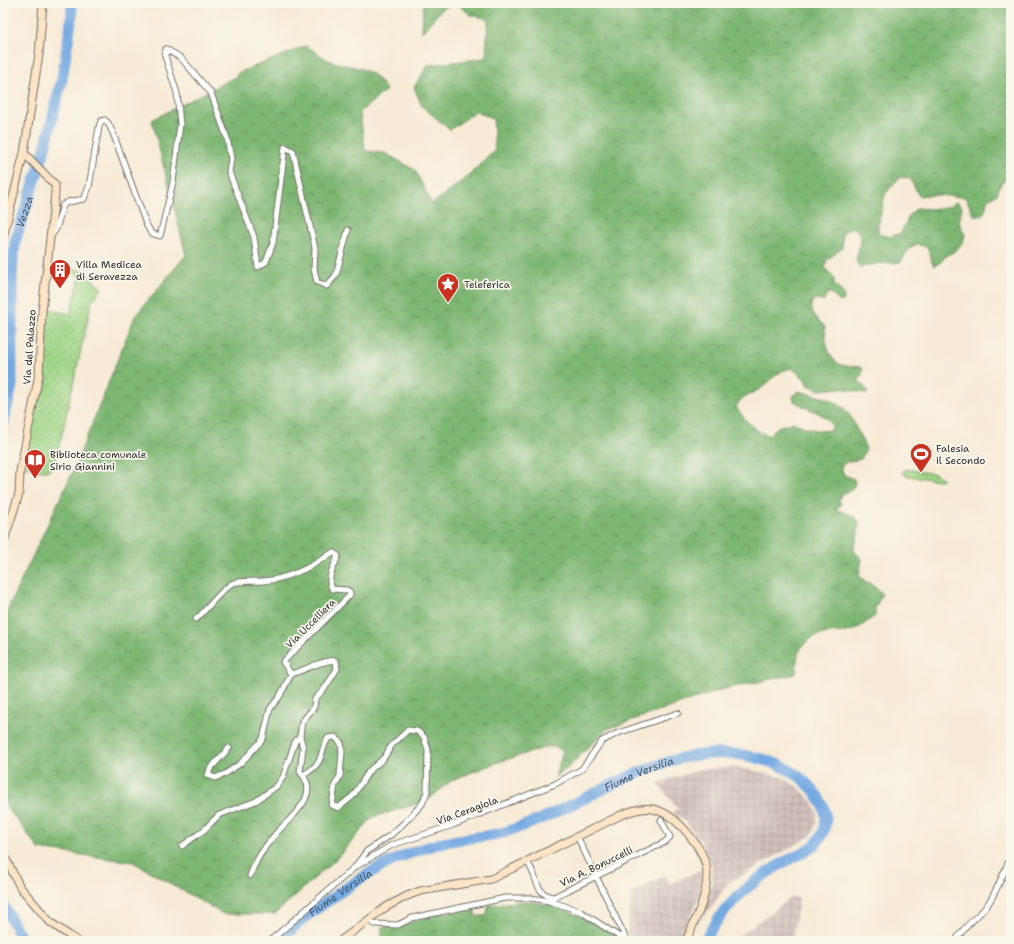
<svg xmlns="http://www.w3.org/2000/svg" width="1014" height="944" viewBox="0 0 1014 944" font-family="'Shantell Sans',sans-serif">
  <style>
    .industrial { fill: url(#industrial-grid) }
    .grass { fill: url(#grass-dots); stroke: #648058 }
    .forest { fill: url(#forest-crowns); stroke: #54704f }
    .pitch { fill: #9ed486; stroke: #648058 }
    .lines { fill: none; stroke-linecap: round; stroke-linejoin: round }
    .river { stroke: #74a9e1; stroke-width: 11 }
    .street-casing { stroke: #726e67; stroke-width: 7 }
    .secondary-casing { stroke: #726e67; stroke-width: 9 }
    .street { stroke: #fff; stroke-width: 5 }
    .secondary { stroke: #ffe4c6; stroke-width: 7 }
    .labels { text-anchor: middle; stroke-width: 3.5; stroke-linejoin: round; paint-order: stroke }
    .poi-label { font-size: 10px; fill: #2b2b2b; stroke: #fbf7ec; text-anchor: start }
    .street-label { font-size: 10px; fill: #2b2b2b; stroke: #fbf7ec }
    .water-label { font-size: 11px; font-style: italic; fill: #45576b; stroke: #fbf7ec }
  </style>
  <defs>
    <pattern id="industrial-grid" width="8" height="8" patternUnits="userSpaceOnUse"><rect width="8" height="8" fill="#d0c0bb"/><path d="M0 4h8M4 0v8" fill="none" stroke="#b3a5a1"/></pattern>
    <pattern id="grass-dots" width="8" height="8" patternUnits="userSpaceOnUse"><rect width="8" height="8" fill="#9ed486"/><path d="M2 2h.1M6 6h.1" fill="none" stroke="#88b674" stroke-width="1.8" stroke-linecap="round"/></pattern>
    <pattern id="forest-crowns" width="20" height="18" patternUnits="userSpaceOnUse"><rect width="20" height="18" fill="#7eb673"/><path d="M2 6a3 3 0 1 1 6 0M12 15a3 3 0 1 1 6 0" fill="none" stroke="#67945f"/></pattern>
  </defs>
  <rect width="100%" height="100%" fill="#fbf7ec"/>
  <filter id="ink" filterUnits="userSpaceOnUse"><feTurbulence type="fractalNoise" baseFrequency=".025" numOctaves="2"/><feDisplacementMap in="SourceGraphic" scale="8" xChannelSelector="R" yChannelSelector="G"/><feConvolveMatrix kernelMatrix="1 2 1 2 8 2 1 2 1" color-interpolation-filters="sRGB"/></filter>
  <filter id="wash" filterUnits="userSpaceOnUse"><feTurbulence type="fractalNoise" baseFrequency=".012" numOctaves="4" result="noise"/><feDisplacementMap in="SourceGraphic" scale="16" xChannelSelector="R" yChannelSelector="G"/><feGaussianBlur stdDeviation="0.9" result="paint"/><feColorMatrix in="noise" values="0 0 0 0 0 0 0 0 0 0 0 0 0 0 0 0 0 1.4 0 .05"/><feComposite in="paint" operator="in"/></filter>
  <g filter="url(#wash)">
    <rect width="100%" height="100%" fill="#f7ebd7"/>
    <path class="industrial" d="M736 767 782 777 798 787 812 801 817 813V823L811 836 728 883 711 908 702 917 712 883V867L700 840 683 819 672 813 678 809 657 783 702 769Z
      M701 870 700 894 681 941H630L627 935 632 893 665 875 669 884Z
      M792 897 799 898 792 941H732Z"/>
    <path class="grass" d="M73 268 87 273 102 289 92 301 55 465C46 475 39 471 27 466L25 463 42 373 46 308 70 314 80 277 70 269Z"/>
    <path class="forest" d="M425 3H1011V176L1001 183 997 194 987 200C986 208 986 215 976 217 970 212 970 203 965 197 949 197 935 193 919 196L910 178 900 177 885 194 878 226V234L890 237 901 233 910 214 917 208C931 209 944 211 956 202L962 207 959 222 965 235 963 242 955 251 945 256 941 262 934 266C930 261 931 253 927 247L917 244 909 248 901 262 875 264 860 267 856 261C858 251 865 234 853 227L843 232 842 248 827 260 825 268 834 277V284L843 293 844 300 840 302 829 292 823 302 817 299 813 300C807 311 818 319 825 327 825 339 827 357 839 364 845 367 854 366 861 367L863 370 859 381 867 390V394L842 388 819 390 808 385 804 378 792 368C775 371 774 380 760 389 750 395 742 395 736 407 743 417 755 434 769 435L778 427 793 422C804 427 820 434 832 429 834 415 804 409 794 401L793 396 798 391 829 399 844 408 851 417 866 449 861 459 846 462 841 467 844 475 854 479 855 483 852 490 841 494 839 501 841 505 835 509 853 516 859 521 857 540 854 547V551L862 559 859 575C866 585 874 582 882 594L875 608V616C867 622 856 631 846 632 828 633 811 632 800 650 796 655 797 667 796 674L724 689 607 729 569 767 555 777 563 751 556 747H547L496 763 452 780 427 801 373 817 338 857 275 914H223L133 862 39 849 3 802V632L9 606 74 469 135 316 186 255 152 120 235 77 238 73 306 46C315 51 324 59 334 62 358 69 371 66 386 90L360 112 365 151 385 153 415 170 432 204 467 177 495 150 493 119 476 111 450 130 422 106 414 87 428 65 486 58 488 19 471 15 457 4 443 8 422 32 423 6Z
      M524 901C557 904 593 918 619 941H382V927L401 926 434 914 475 909V916H486L489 905Z"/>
    <path class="pitch" d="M905 469 936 474 943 479 938 480 908 476 902 473Z"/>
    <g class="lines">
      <g class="river">
        <path id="s1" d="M3 424 12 386V275L15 241 43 156 62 79 72 15 71 3"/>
        <path d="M3 904 23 941"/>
        <path id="s2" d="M284 941C292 924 310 914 325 903 361 877 390 858 434 845 454 839 476 838 497 834 508 832 520 827 531 823 603 795 671 739 753 757 769 760 784 766 797 775 810 785 824 799 826 817 827 826 821 839 815 845 806 853 793 857 783 863 751 881 721 908 705 941"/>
      </g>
    </g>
  </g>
  <g filter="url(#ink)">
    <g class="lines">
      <g class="street-casing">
        <path id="street" d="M343 3 344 4
          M51 236 56 229 63 205 68 202 84 199 89 187 99 127 101 121 105 120 108 123 113 133 146 224 151 233 160 236 173 182 180 124 177 93 165 56 166 49 181 58 211 93 227 138 231 159 229 172 254 237 258 267 266 262 273 243 285 147 293 151 315 248 314 269 317 282 327 286 336 275 348 230
          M196 619C207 610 223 587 233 583 242 580 254 582 263 581 289 579 312 567 333 552L338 556C334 568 326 576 332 589L347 590 350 592V595L283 662 291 674
          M229 748 210 769 208 775 215 778 225 774 241 763 263 739 270 709 280 696 291 674
          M303 775C325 763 318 756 328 738L335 737 341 743 342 752 340 776 335 785 332 805 338 808 353 796 369 771 383 759 392 745 408 730 417 731 424 737 428 750 427 792 422 804 409 818 392 834 367 851 357 864
          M577 836 627 941
          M182 846 204 830 219 815 256 801 277 786 283 777 295 742 300 736
          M527 862C538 875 534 895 554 897L665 842 670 837 661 820
          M250 876C255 861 263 849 273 837 287 819 324 796 300 772L303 748 300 736 302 722 314 707 315 699 325 688 337 669 336 661C326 658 303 671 291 674
          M368 920 375 924 398 925 412 918 505 898H531L549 901 580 911 626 941
          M3 936 6 941
          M270 941 355 867 392 845 453 825 555 784 582 769 602 741 618 733 678 713
          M956 941C962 928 975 919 985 908 994 897 1006 869 1011 855"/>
      </g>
      <g class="secondary-casing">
        <path id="secondary" d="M3 238 24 153 39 54 43 3
          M3 544 19 494 20 471 39 374 42 311 55 193V185L24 153
          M3 853 20 887 50 922 77 941
          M340 941 386 907 407 896 420 891 491 879 621 815C631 811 642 807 653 809 677 814 707 851 707 874 707 898 695 920 686 941"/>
      </g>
      <use href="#street" class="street"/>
      <use href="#secondary" class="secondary"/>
    </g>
  </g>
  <defs>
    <g id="building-pin" transform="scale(1.15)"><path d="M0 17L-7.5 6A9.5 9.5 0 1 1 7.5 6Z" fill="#c8321e" stroke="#fbf7ec"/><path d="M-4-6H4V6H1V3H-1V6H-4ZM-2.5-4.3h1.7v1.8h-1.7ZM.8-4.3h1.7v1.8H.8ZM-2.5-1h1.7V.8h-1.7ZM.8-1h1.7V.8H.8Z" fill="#fff"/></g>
    <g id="sight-pin" transform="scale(1.15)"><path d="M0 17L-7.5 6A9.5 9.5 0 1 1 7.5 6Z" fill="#c8321e" stroke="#fbf7ec"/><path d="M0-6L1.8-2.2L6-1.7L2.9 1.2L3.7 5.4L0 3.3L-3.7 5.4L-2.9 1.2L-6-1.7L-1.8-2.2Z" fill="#fff"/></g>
    <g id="stadium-pin" transform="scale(1.15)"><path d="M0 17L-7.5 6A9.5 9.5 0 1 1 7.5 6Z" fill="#c8321e" stroke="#fbf7ec"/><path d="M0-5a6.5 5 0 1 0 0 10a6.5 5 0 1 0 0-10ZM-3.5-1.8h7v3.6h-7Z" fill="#fff"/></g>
    <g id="library-pin" transform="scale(1.15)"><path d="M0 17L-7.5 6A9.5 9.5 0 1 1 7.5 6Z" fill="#c8321e" stroke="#fbf7ec"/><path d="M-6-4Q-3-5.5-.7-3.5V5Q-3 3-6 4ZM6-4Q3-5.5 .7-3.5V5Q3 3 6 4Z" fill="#fff"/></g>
  </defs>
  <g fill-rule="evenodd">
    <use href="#building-pin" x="60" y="270"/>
    <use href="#sight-pin" x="448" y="284"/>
    <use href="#stadium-pin" x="921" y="454"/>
    <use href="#library-pin" x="35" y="460"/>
  </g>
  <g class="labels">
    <g class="poi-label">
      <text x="76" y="268">Villa Medicea<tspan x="76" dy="12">di Seravezza</tspan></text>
      <text x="464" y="288">Teleferica</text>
      <text x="936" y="452">Falesia<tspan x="936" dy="12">il Secondo</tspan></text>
      <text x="50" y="458">Biblioteca comunale<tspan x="50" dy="12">Sirio Giannini</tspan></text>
    </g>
    <g class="street-label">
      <text transform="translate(29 347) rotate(-86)" y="4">Via del Palazzo</text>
      <text transform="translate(310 623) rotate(-45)" y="4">Via Uccelliera</text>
      <text transform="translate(467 810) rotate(-20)" y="4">Via Ceragiola</text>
      <text transform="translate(596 866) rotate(-26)" y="4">Via A. Bonuccelli</text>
    </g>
    <g class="water-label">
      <text dy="4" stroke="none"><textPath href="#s1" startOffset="215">Vezza</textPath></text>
      <text dy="4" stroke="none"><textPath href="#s2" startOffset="399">Fiume Versilia</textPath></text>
      <text dy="4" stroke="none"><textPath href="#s2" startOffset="75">Fiume Versilia</textPath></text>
    </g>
  </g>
  <rect width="1014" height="944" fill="none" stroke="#fbf7ec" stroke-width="16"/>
</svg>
